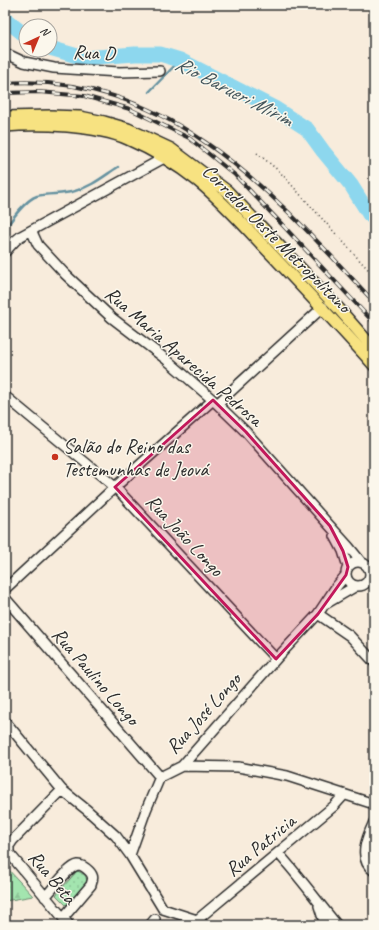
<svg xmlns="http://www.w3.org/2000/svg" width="379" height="930" viewBox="0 0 379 930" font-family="Caveat,sans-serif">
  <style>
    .forest { fill: url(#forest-firs); stroke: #67886d }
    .park { fill: url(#park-dots); stroke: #67886d }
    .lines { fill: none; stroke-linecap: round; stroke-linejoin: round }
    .stream { stroke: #6692a0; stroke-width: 2.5 }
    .river { stroke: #8dd7ee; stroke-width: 15 }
    .minor-casing { stroke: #2b2b2b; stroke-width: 12 }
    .major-casing { stroke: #2b2b2b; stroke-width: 14 }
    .path { stroke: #2b2b2b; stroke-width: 1.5; stroke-dasharray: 1 3; stroke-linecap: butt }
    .minor { stroke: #fbf7ec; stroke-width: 9 }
    .major { stroke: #f7e281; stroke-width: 11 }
    .rail-casing { stroke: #2b2b2b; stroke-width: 4 }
    .rail { stroke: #fbf7ec; stroke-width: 2.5; stroke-dasharray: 8; stroke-linecap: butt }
    .marked { fill: #c2185b; fill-opacity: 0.2; stroke: #c2185b; stroke-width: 3; stroke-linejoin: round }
    .poi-dot { fill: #c8321e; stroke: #fbf7ec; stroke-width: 1.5 }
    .labels { text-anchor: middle; stroke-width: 3; stroke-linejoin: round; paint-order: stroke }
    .street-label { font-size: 20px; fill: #2b2b2b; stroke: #fbf7ec }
    .poi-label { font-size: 20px; fill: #2b2b2b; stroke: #fbf7ec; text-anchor: start }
    .water-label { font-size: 21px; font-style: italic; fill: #44565c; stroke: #fbf7ec }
  </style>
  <defs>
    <pattern id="forest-firs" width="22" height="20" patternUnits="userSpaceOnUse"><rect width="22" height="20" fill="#a3e5af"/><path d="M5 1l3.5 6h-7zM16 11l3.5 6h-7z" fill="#8cc597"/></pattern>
    <pattern id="park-dots" width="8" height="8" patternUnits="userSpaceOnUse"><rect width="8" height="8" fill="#a3e5af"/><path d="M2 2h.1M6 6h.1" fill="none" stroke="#8cc597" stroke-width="1.8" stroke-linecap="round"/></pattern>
  </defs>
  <rect width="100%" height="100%" fill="#f8ecdc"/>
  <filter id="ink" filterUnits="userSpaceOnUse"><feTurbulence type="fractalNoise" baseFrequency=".025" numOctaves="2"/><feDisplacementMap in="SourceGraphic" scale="8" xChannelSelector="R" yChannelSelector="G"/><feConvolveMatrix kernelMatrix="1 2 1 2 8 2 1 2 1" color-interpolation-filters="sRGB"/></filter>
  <g filter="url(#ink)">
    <path class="forest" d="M5 866 33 896 5 901Z"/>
    <path class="park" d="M77 871C83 873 87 875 87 882L66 905 56 895Z"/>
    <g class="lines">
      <path class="stream" d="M149 92 180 60
        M5 229C12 219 25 200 37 196 49 193 63 195 75 191 91 187 104 176 118 167"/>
      <path class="river" d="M5 19 26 36
        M50 48 84 58 135 54H160L180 60 276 109 307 129 323 151 351 185 369 214 374 219"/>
      <g class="minor-casing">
        <path id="minor" d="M5 53 24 62 54 68 119 72 160 71
          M32 232 38 245 65 274 112 318 167 360 213 400 246 432 330 526 349 547 362 563
          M5 252 15 241 21 236 164 158
          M5 396 115 487 276 659
          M217 404 323 307
          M335 536 343 551 348 567
          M346 574a12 12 0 1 1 24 0a12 12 0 1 1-24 0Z
          M5 589 115 487 213 400
          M5 598 160 777
          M327 603 356 586
          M318 614 350 636 374 662
          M5 721 62 790 87 810 116 836 130 855 163 909 197 920 204 925
          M182 766 238 767 287 776 374 804
          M62 790 13 840 9 846V853L69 925
          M374 822C367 837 357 859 374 871
          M278 853C299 876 317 901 337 925
          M130 855 146 810 160 777 182 766 276 659 318 614 336 587 346 575
          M45 897C52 890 69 866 78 865 83 865 86 868 89 871 94 876 93 879 91 885L63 918
          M319 906 325 925
          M197 920 334 806 344 795
          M150 925 155 919"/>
      </g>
      <g class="major-casing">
        <path id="major" d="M5 117 51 116 80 117 104 122 128 129 171 149 227 191 339 309 374 349
          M5 126C39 123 96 125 128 139 151 149 178 165 198 181 225 203 249 231 273 256 307 292 341 328 374 365"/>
      </g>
      <path class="path" d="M257 153 279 171 374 276"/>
      <use href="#minor" class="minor"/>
      <use href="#major" class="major"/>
      <g class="rail-casing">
        <path id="rail" d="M5 83C168 72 273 193 374 302
          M5 93 39 92 84 96 130 109 189 138 235 175 276 218 374 323"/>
      </g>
      <use href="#rail" class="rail"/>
    </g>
  </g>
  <path class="marked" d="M213 400 246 432 330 526 343 551 348 567 346 575 318 614 276 659 115 487Z"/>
  <circle class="poi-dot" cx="55" cy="457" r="4"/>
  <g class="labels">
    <g class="street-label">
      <text transform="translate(94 52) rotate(3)" y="7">Rua D</text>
      <text transform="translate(277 238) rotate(45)" y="7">Corredor Oeste Metropolitano</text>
      <text transform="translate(184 356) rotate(41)" y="7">Rua Maria Aparecida Pedrosa</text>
      <text transform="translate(185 535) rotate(47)" y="7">Rua João Longo</text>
      <text transform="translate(96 676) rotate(49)" y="7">Rua Paulino Longo</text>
      <text transform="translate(203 713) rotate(-48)" y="7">Rua José Longo</text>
      <text transform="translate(260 845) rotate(-40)" y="7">Rua Patricia</text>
      <text transform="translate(53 877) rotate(50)" y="7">Rua Beta</text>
    </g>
    <g class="poi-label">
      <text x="63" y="453">Salão do Reino das<tspan x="63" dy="23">Testemunhas de Jeová</tspan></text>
    </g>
    <g class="water-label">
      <text transform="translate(234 91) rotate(27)" y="7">Rio Barueri Mirim</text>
    </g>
  </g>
  <rect width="379" height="930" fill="none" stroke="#fbf7ec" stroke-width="20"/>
  <rect x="10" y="10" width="359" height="910" fill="none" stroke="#2b2b2b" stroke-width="1.5" filter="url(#ink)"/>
  <g transform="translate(38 38) rotate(44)"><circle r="19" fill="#fbf7ec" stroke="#a8a59f"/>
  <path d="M0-3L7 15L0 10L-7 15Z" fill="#c8321e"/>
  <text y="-6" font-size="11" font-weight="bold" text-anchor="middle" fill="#2b2b2b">N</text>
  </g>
</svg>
